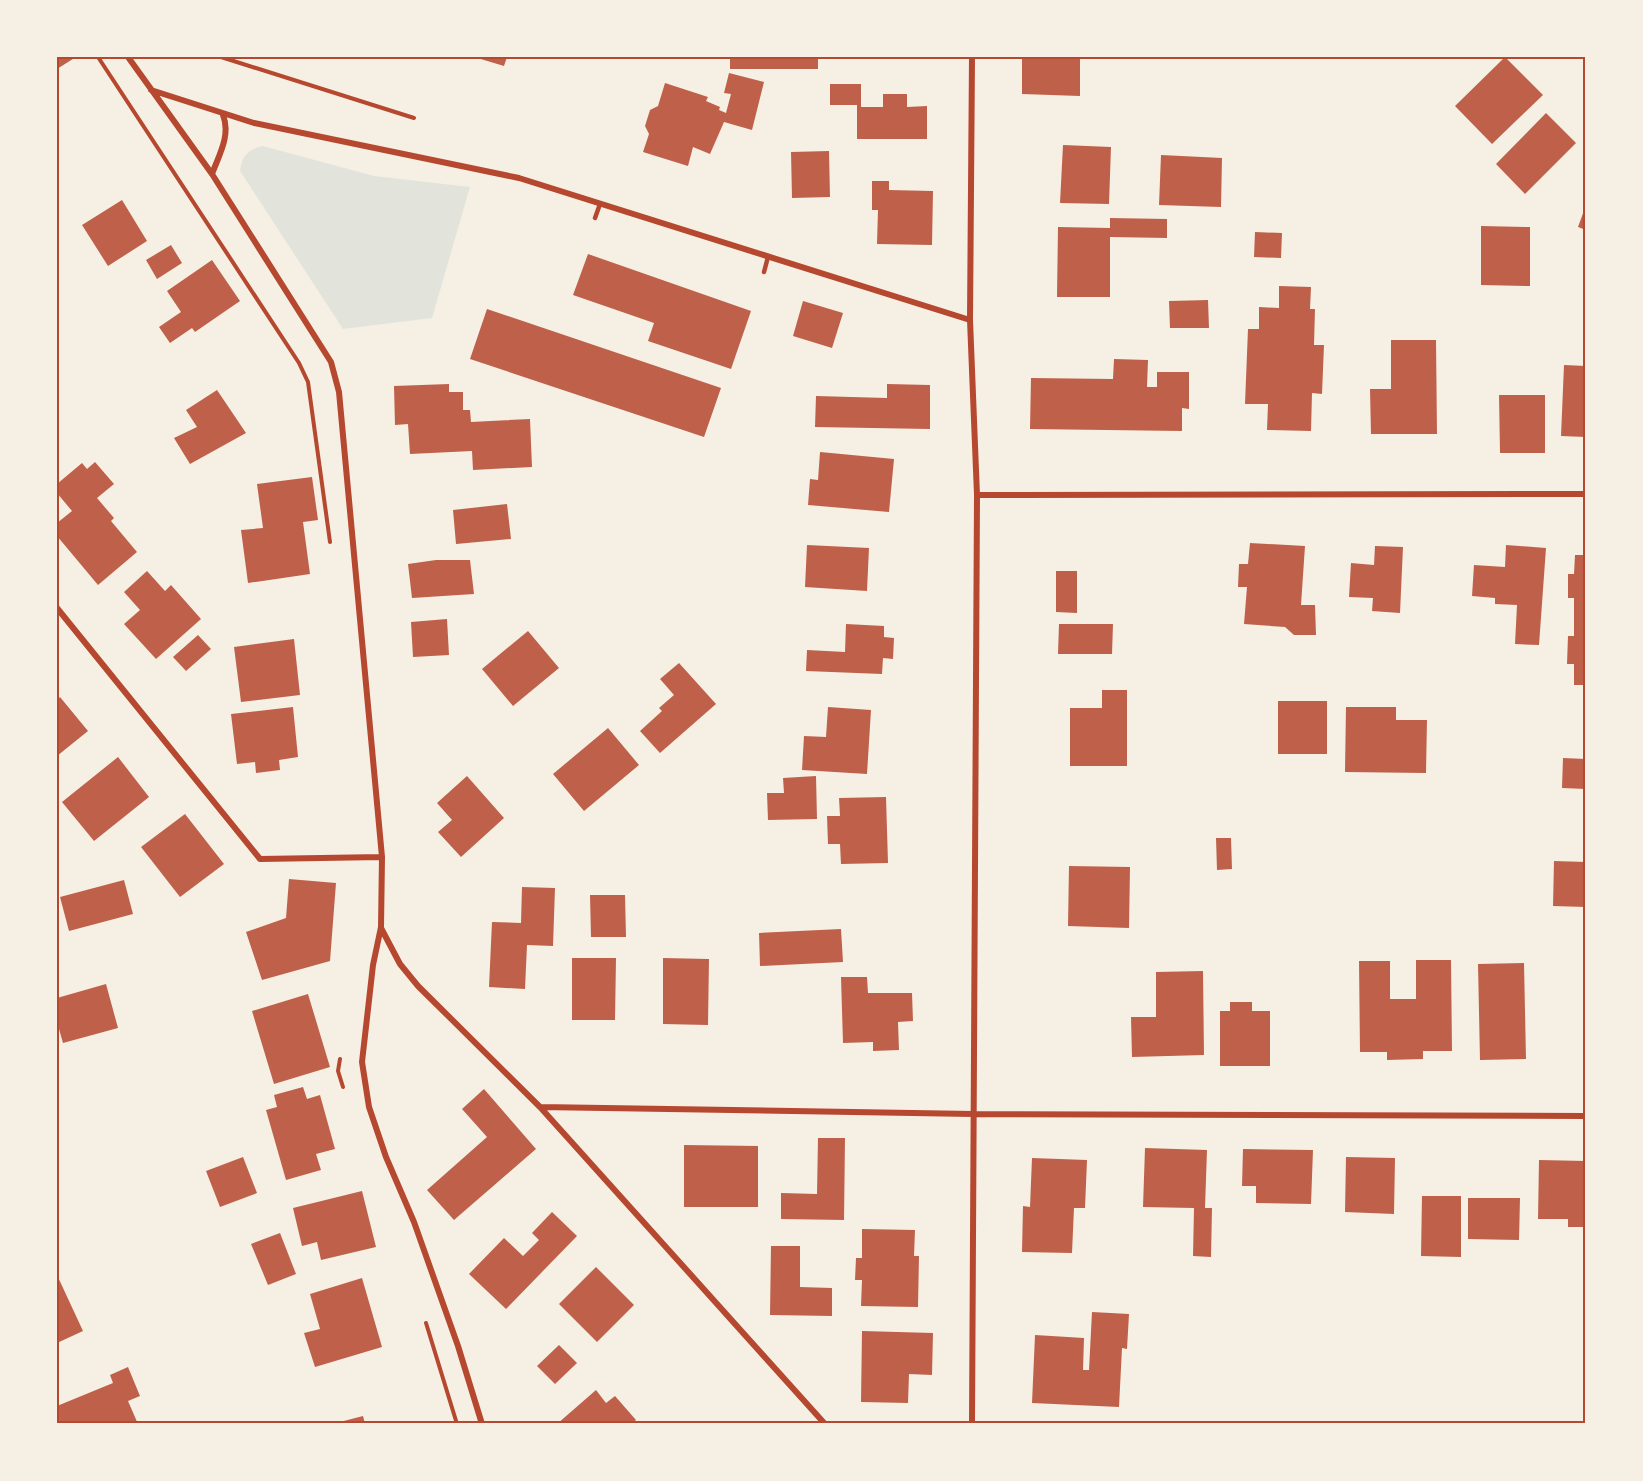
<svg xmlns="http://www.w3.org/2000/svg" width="1643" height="1481" viewBox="0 0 1643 1481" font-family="Commissioner,sans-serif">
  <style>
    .green { fill: #e2e4dc }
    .building { fill: #bf614a }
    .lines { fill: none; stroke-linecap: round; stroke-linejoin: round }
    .path { stroke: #b5482f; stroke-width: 4 }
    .service { stroke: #b5482f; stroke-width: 4.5 }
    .minor { stroke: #b5482f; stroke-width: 6 }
    .neatline { fill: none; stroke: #b5482f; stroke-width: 2 }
  </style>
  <rect width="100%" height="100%" fill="#f6efe4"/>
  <path class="green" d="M263 146 374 176 470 187 432 318 343 329 240 171C242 156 248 149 263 146Z"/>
  <path class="building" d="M57 57H76L57 69Z
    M474 57H507L504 66Z
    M730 57H818V69H730Z
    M1022 57H1080V96L1022 94Z
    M1505 57 1543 95 1492 144 1455 106Z
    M729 73 764 82 752 130 724 122 710 154 693 147 688 166 643 152 649 134 645 126 650 110 658 106 665 83 708 97 706 101 720 107 719 110 726 113 731 94 724 93Z
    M830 84H861V107H883V94H907V107L927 106V139H857V105H830Z
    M1546 113 1576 143 1525 194 1496 164Z
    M1063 145 1111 147 1109 204 1060 203Z
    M829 151 830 197 792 198 791 152Z
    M1161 155 1222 158 1221 207 1159 205Z
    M872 181H889V190L933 191 932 245 877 244 878 210H872Z
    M122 200 147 241 108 266 82 225Z
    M1586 205V230L1578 227Z
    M1110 218 1167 219V238L1110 237V297H1057L1058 227 1110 228Z
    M1481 226 1530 227V286L1481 285Z
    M1255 232 1282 233 1281 258 1254 257Z
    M171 245 182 263 157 279 146 260Z
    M588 254 751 311 731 369 648 341 654 323 573 295Z
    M212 260 240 301 195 332 192 328 170 343 159 327 181 312 167 291Z
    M1279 286 1311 287 1310 309H1315L1314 345H1324L1322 394 1312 393 1311 431 1267 430 1268 404H1245L1248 329H1259V307L1279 308Z
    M1208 300 1209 328H1170L1169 301Z
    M803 301 843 313 832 348 793 336Z
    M487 309 721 388 704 437 470 359Z
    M1391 340H1436L1437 434H1371L1370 389H1391Z
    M1114 359 1148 360 1147 387H1157V372H1189V409L1182 408V431L1030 429 1031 378 1113 379Z
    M1564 365 1586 366V437L1561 436Z
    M449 384V392H463V410H470L471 422 530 419 532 467 473 470 472 451 410 454 408 424 395 425 394 386Z
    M887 384 930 385V429L815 427 816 396 887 398Z
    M217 390 246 433 190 464 174 438 197 427 186 410Z
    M1499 395H1545V453H1500Z
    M820 452 894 459 889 512 808 505 810 479 818 480Z
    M95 462 114 484 97 498 114 518 111 521 137 552 98 585 57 536V523L72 511 57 493V484L82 463 87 469Z
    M312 477 318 520 303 522 310 574 248 583 241 530 263 528 257 484Z
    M507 504 511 539 456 544 453 510Z
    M1250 543 1305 546 1301 605H1315L1316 635H1294L1285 627 1244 624 1247 587H1238L1239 564H1248Z
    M807 545 869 548 867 591 805 587Z
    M1506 545 1546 548 1539 645 1515 644 1517 605 1495 604V598L1472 596 1474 565 1505 567Z
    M1375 546 1403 547 1400 613 1372 611 1373 598 1349 597 1351 563 1374 565Z
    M1575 555H1586V685H1574V664H1567L1568 636H1574V598H1568V574H1574Z
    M436 560H470L474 594 412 598 408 564Z
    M147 571 165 591 171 585 201 619 156 659 124 624 140 610 124 592Z
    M1056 571H1077V613L1056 612Z
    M447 619 449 655 413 657 411 622Z
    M846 624 884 626V637L894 638 893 659 883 658 882 674 806 671 807 650 845 652Z
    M1059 624H1113L1112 654H1058Z
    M528 631 559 668 513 706 482 669Z
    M198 635 211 649 186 671 173 657Z
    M294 639 300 695 241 702 234 647Z
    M679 663 716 704 660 753 640 731 662 711 659 708 674 695 660 679Z
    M1102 690H1127V766H1070V708H1102Z
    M60 697 88 731 57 756V700Z
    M1278 701H1327V754H1278Z
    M293 707 298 757 279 760 280 770 256 773 255 762 237 764 231 714Z
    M828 707 871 710 867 774 802 770 804 736 826 737Z
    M1346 707H1396V720H1427L1426 773 1345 772Z
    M608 728 639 765 584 811 553 774Z
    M118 757 149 797 94 841 62 802Z
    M1563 758 1586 759V789L1562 788Z
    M467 776 504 818 461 857 438 832 452 820 437 803Z
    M816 776 817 819 768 820 767 793H784L783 778Z
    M886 797 888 863 841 864 840 844H828L827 816H840L839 798Z
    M185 814 224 864 180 897 141 847Z
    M1216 838H1231L1232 869 1217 870Z
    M1554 861 1586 862V907L1553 906Z
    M1069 866 1130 867 1129 928 1068 926Z
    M289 879 336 883 330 961 262 980 246 932 286 918Z
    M124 880 133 914 69 931 60 897Z
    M522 887 555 888 553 946 527 945 525 989 489 987 492 922 521 923Z
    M590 895H625L626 937H591Z
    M841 929 843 962 760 966 759 933Z
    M572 958H616L615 1020H572Z
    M663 958 709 959 708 1025 663 1024Z
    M1416 960H1451L1452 1051H1423V1059L1387 1060V1052H1360L1359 961H1390V999H1416Z
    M1524 963 1526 1059 1480 1060 1478 964Z
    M1203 971 1204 1055 1132 1057 1131 1017H1156V972Z
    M841 977H867L868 993H912L913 1021 898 1022 899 1050 873 1051V1042L843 1043Z
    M106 984 118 1028 63 1043 57 1022V998Z
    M308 994 330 1067 274 1084 252 1011Z
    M1230 1002H1252V1011H1270V1066H1220V1011H1230Z
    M303 1087 307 1099 320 1095 335 1149 316 1154 321 1170 286 1180 266 1110 277 1107 274 1095Z
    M484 1089 536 1149 454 1220 427 1190 487 1137 462 1109Z
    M818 1138H845L844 1220 781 1219V1193L817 1194Z
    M684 1145 758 1146V1207H684Z
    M1145 1148 1207 1150 1205 1208H1212L1211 1257 1193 1256 1194 1208 1143 1207Z
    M1243 1149 1313 1150 1311 1204 1256 1203V1186H1242Z
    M243 1157 257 1193 220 1207 206 1171Z
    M1346 1157 1395 1158 1394 1214 1345 1212Z
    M1032 1158 1087 1160 1085 1208H1074L1072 1253 1022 1252 1023 1206 1030 1207Z
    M1539 1160 1586 1161V1227H1568V1219H1538Z
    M362 1191 376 1247 321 1260 317 1242 302 1246 293 1208Z
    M1422 1196H1461V1257L1421 1256Z
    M1468 1198H1520L1519 1240 1468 1239Z
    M552 1212 577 1236 506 1309 469 1274 504 1238 523 1256 539 1240 532 1233Z
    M862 1229 915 1230 914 1256H919L918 1307 861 1306 862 1280H855L856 1258H862Z
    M280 1233 296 1274 268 1285 251 1244Z
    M771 1246H800V1287L832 1288V1316L770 1315Z
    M596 1267 634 1305 597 1342 559 1304Z
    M57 1275 83 1331 57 1343Z
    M362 1278 382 1347 315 1367 304 1333 320 1329 310 1294Z
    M1092 1312 1129 1314 1127 1349 1122 1348 1119 1407 1032 1403 1035 1335 1084 1338 1083 1370H1089Z
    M862 1331 933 1333 932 1375 909 1374 908 1403 861 1402Z
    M559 1345 577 1363 555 1384 537 1366Z
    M128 1367 140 1396 128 1401 138 1424H57V1406L113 1383 110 1375Z
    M596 1390 606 1403 615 1396 636 1420 631 1424H557Z
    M363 1416 365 1424H336V1423Z"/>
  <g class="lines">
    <path class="path" d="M98 57 299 363 308 382 330 542
      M221 57 414 118
      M340 1059 338 1071 343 1087
      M426 1323 457 1424"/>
    <path class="service" d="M595 218 600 204
      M764 272 768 257"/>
    <path class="minor" d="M128 57 212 174 331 362 339 392 382 857 381 927 373 965 362 1062 369 1107 386 1157 414 1222 458 1346 482 1424
      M972 57 970 320 977 495 972 1424
      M151 90 254 123 519 178 970 320
      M212 174C219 155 231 135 223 115
      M977 495 1586 494
      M57 608 260 859 382 857
      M381 928 400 964 418 986 540 1107 825 1424
      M540 1107 973 1114 1586 1116"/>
  </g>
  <rect width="1643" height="1481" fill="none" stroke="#f6efe4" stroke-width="117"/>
  <rect x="58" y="58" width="1526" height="1364" class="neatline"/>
</svg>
